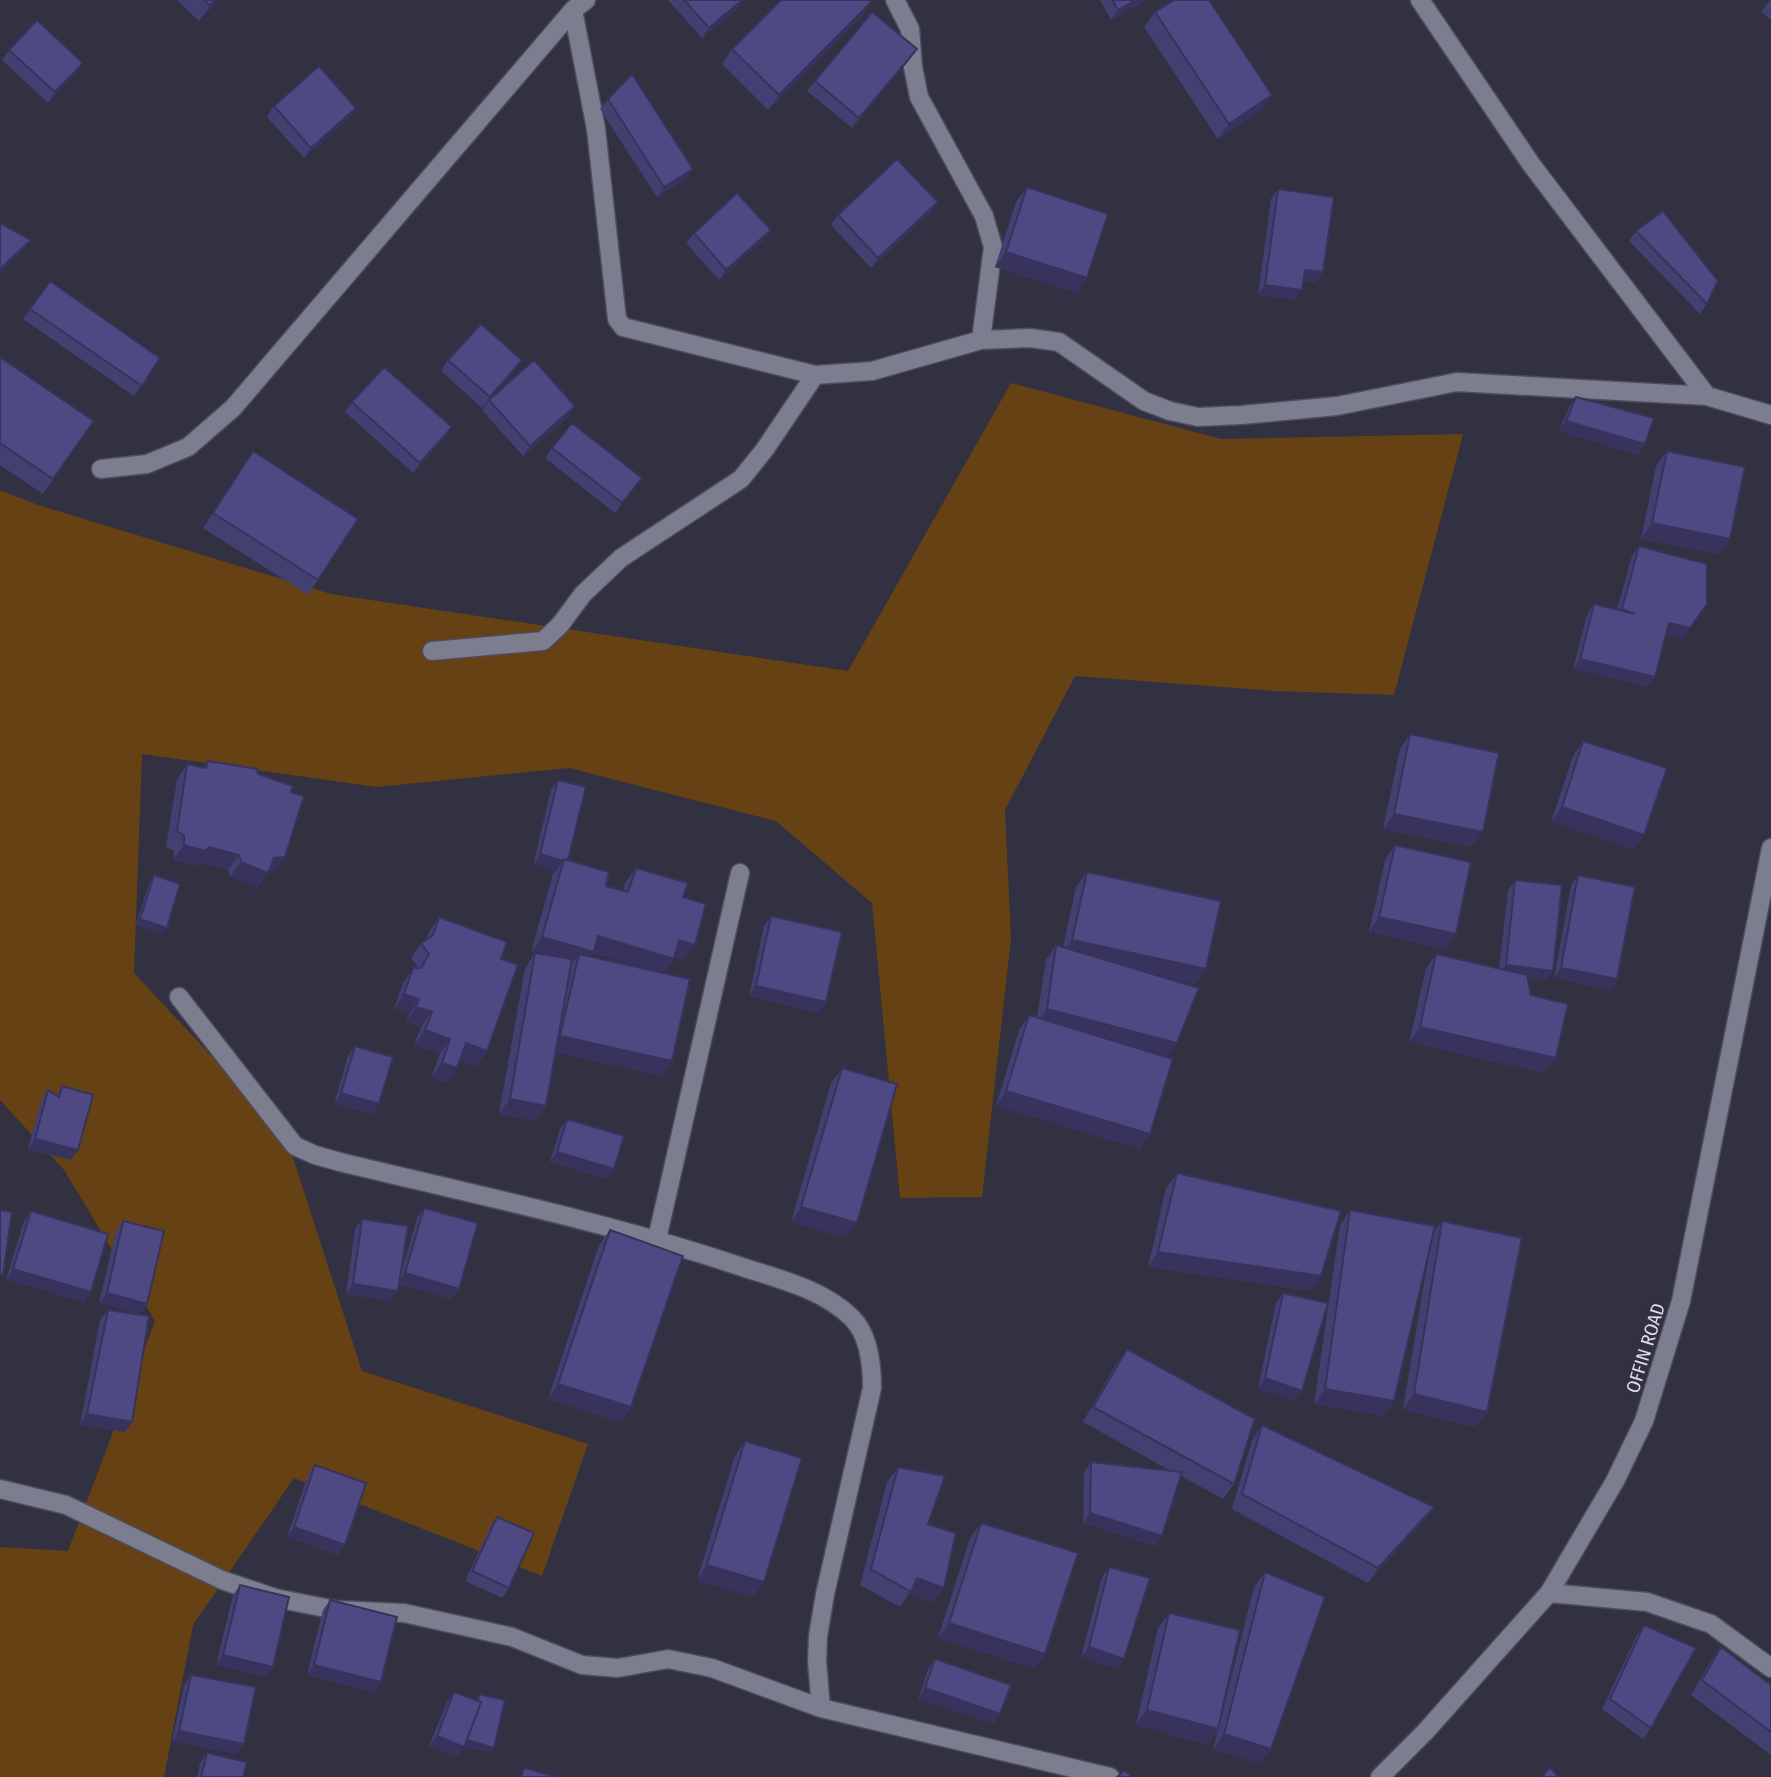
<svg xmlns="http://www.w3.org/2000/svg" width="1771" height="1777" viewBox="0 0 1771 1777" font-family="'Fira Sans Condensed',sans-serif">
  <style>
    .green { fill: #664114 }
    .lines { fill: none; stroke-linecap: round; stroke-linejoin: round }
    .minor-casing { stroke: #4c4c5a; stroke-width: 21 }
    .minor { stroke: #7d7d90; stroke-width: 18 }
    .wall { fill: #433f71; fill-rule: evenodd }
    .shaded-wall { fill: #37335c }
    .building { fill: #4e4983; stroke: #37335c; stroke-width: 2 }
    .labels { text-anchor: middle; stroke-width: 6; stroke-linejoin: round; paint-order: stroke }
    .street-label { font-size: 19px; fill: #dddde8; stroke: #313141 }
  </style>
  <rect width="100%" height="100%" fill="#313141"/>
  <path class="green" d="M1011 383 1221 439 1463 434 1394 695 1274 691 1075 676 1005 810 1011 939 982 1197 900 1198 872 903 776 821 569 768 377 787 142 754 134 973 286 1136 362 1371 588 1444 542 1576 294 1478 193 1625 164 1777H0V1547L68 1551 155 1321 64 1170 0 1100V490L38 505 331 594 848 671Z"/>
  <g class="lines">
    <g class="minor-casing">
      <path id="minor" d="M895 0 910 29 913 67 919 97 984 216 993 247 981 340
        M1420 0 1531 164 1707 396
        M573 10 596 129 617 319 623 327 815 375 872 371 981 340 1030 338 1059 342 1144 401 1170 411 1198 417 1242 415 1337 406 1457 382 1707 396 1771 415
        M101 469 147 464 188 447 233 408 573 10 586 0
        M432 651 543 641 560 625 583 594 621 558 741 479 765 449 815 375
        M179 997 295 1146 315 1155 340 1162C472 1194 607 1222 736 1265 775 1278 822 1288 852 1318 869 1335 872 1365 872 1388L825 1594 818 1636 817 1661 821 1708
        M657 1239 740 873
        M0 1489 66 1505 222 1580 275 1598 336 1610 404 1613 512 1637 582 1665 618 1668 668 1659 712 1668 821 1708 1110 1777
        M1549 1593 1647 1602 1711 1624 1771 1668
        M1380 1777 1425 1732 1549 1593 1615 1481 1644 1421 1681 1301 1771 848"/>
    </g>
    <use href="#minor" class="minor"/>
  </g>
  <path class="wall" d="M177 0H219L199 21Z
    M668 0H743L738 8 702 38Z
    M1100 0H1147L1111 20Z
    M1770 0H1771V20L1761 12Z
    M1155 12 1272 95 1262 110 1218 139 1144 27Z
    M863 15 768 110 722 64 732 49Z
    M9 50 76 73 48 103 2 60Z
    M910 59 852 128 807 91 815 81Z
    M608 99 686 179 657 197 600 109Z
    M274 106 356 108 349 118 304 158 267 117Z
    M1027 187 1077 293 995 267 1016 202Z
    M1278 189 1323 272 1316 282 1303 281 1295 300 1258 295 1271 199Z
    M938 202 931 212 871 268 831 225 838 215Z
    M771 230 764 240 719 280 686 243 694 233Z
    M1636 231 1707 304 1700 314 1629 241Z
    M50 281 160 358 134 396 23 319Z
    M0 357 94 421 43 494 0 465Z
    M448 360H522L515 371 482 408 441 371Z
    M1576 397 1645 444 1638 455 1559 431 1569 407Z
    M489 400 575 406 568 417 523 456 482 410Z
    M352 402 452 427 445 437 413 473 345 412Z
    M552 448 642 478 615 513 545 458Z
    M253 451 318 580 308 595 203 528Z
    M1667 451 1730 539 1720 554 1641 539 1656 466Z
    M1639 546 1707 604 1683 638 1666 634 1648 687 1573 669 1587 615 1594 604 1617 610 1632 556Z
    M1410 734 1472 847 1383 829 1400 749Z
    M1583 741 1644 835 1634 850 1551 822 1573 756Z
    M208 761 258 774 291 792 285 857 274 872 268 873 257 888 230 877 228 870 199 862 195 866 173 860 174 851 166 847 177 779 187 764 203 767Z
    M558 780 568 860 606 886 623 890 625 883 636 868 683 897 684 960 675 957 664 973 672 1061 661 1076 556 1052 536 1121 499 1114 525 968 535 953 531 952 553 874 556 871 533 865 551 790ZM593 953 657 972 590 956Z
    M1395 845 1445 949 1369 932 1385 860Z
    M1087 872 1206 969 1196 984 1160 976 1168 1057 1150 1134 1140 1149 996 1106 1019 1030 1029 1015 1037 1018 1046 960 1056 945 1063 947 1076 887Z
    M154 875 163 933 136 925 150 881Z
    M1578 875 1617 979 1610 990 1554 978 1571 886Z
    M1515 880 1553 971 1546 981 1527 979 1531 995 1545 1073 1409 1042 1426 969 1436 954 1499 969 1508 890Z
    M771 916 826 1002 819 1013 749 996 764 926Z
    M439 917 501 959 487 1051 476 1066 460 1060 457 1068 446 1083 431 1078 440 1054 414 1045 421 1027 406 1022 409 1014 394 1009 403 983 413 968H418L411 958 421 943 426 940 429 932Z
    M355 1046 372 1114 334 1103 348 1056Z
    M842 1068 846 1238 791 1222 831 1083Z
    M62 1086 71 1160 28 1149 41 1100 48 1090 56 1095Z
    M567 1119 607 1179 550 1162 560 1129Z
    M1177 1173 1311 1291 1148 1267 1166 1188Z
    M424 1208 451 1299 399 1284 391 1301 346 1294 355 1229 362 1219 401 1273 417 1218Z
    M1350 1210 1433 1233 1442 1221 1487 1412 1476 1427 1403 1409 1429 1253 1384 1416 1314 1404 1340 1225Z
    M31 1211 91 1292 84 1302 6 1279 24 1221Z
    M123 1221 147 1304 140 1314 99 1303 116 1231Z
    M610 1230 631 1407 621 1422 548 1399 599 1245Z
    M1283 1293 1302 1391 1295 1401 1258 1388 1276 1303Z
    M108 1310 132 1422 125 1432 80 1425 100 1320Z
    M1127 1349 1234 1484 1223 1499 1181 1476 1162 1536 1155 1546 1083 1523 1084 1472 1091 1462 1171 1471 1083 1422 1116 1364Z
    M1262 1425 1434 1507 1423 1522 1368 1583 1232 1509 1252 1440Z
    M745 1441 753 1597 697 1580 735 1456Z
    M315 1465 338 1555 287 1537 308 1475Z
    M898 1467 928 1524 933 1603 909 1594 900 1607 860 1585 887 1482Z
    M497 1517 509 1588 502 1598 465 1581 490 1527Z
    M981 1523 1045 1654 1035 1669 938 1638 970 1538Z
    M1109 1567 1124 1659 1117 1669 1081 1657 1102 1577Z
    M1265 1572 1261 1764 1213 1749 1218 1730 1208 1745 1136 1725 1158 1628 1169 1613 1220 1722 1254 1587Z
    M240 1585 273 1667 266 1677 216 1665 233 1595Z
    M330 1600 374 1692 307 1675 323 1610Z
    M1644 1625 1651 1728 1643 1739 1602 1709 1637 1635Z
    M1721 1647 1771 1685V1755L1691 1695 1710 1662Z
    M935 1659 1000 1714 993 1724 918 1699 928 1669Z
    M191 1675 244 1744 237 1754 172 1741 184 1685Z
    M454 1692 475 1700 479 1694 490 1753 464 1746 457 1757 429 1746 447 1702Z
    M207 1753 243 1777H197L200 1763Z"/>
  <path class="shaded-wall" d="M215 0H219L199 21 210 6Z
    M742 0H743L738 8 702 38 709 28Z
    M873 0 863 15 768 110 779 95Z
    M1136 0H1147L1111 20 1118 10Z
    M917 49 910 59 852 128 859 118Z
    M83 63 76 73 48 103 55 92Z
    M1272 95 1262 110 1218 139 1229 124Z
    M356 108 349 118 304 158 311 148Z
    M693 169 686 179 657 197 664 187Z
    M938 202 931 212 871 268 878 258Z
    M771 230 764 240 719 280 726 270Z
    M31 240 24 250 0 273V269Z
    M1006 252 1087 278 1077 293 995 267Z
    M1305 270 1323 272 1316 282 1298 280Z
    M1265 285 1302 290 1295 300 1258 295Z
    M522 360 515 371 482 408 490 397Z
    M575 406 568 417 523 456 530 446Z
    M1566 421 1645 444 1638 455 1559 431Z
    M452 427 445 437 413 473 420 463Z
    M642 478 635 488 615 513 622 503Z
    M1652 523 1730 539 1720 554 1641 539Z
    M1669 623 1690 628 1683 638 1662 633Z
    M1580 659 1655 677 1648 687 1573 669Z
    M1562 807 1644 835 1634 850 1551 822Z
    M1394 814 1483 832 1472 847 1383 829Z
    M184 845 209 847 239 855 228 870 199 862 195 866 173 860Z
    M540 854 563 860 556 871 533 865Z
    M285 857 274 872 268 873 257 888 230 877 241 862Z
    M1379 917 1456 934 1445 949 1369 932Z
    M140 919 167 928 163 933 136 925Z
    M598 936 674 959 664 974 593 953 583 967 579 954 572 963 531 952 542 937Z
    M679 940 695 945 684 960 669 955Z
    M1072 940 1206 969 1196 984 1061 955Z
    M1506 965 1553 971 1546 981 1498 976Z
    M1561 968 1617 979 1610 990 1554 978Z
    M756 986 826 1002 819 1013 749 996Z
    M404 994 419 999 409 1014 394 1009Z
    M416 1007 432 1012 421 1027 406 1022Z
    M1047 1009 1177 1043 1167 1058 1036 1024Z
    M1420 1027 1556 1058 1545 1073 1409 1042Z
    M425 1030 450 1039 440 1054 414 1045Z
    M560 1036 672 1061 661 1076 549 1051Z
    M466 1043 487 1051 476 1066 456 1058Z
    M442 1063 457 1068 446 1083 431 1078Z
    M1006 1091 1150 1134 1140 1149 996 1106Z
    M341 1093 379 1104 372 1114 334 1103Z
    M510 1099 546 1106 536 1121 499 1114Z
    M35 1139 78 1150 71 1160 28 1149Z
    M557 1152 614 1169 607 1179 550 1162Z
    M801 1207 857 1223 846 1238 791 1222Z
    M1158 1252 1321 1276 1311 1291 1148 1267Z
    M13 1269 91 1292 84 1302 6 1279Z
    M405 1273 459 1289 451 1299 398 1283Z
    M353 1284 398 1291 391 1301 346 1294Z
    M107 1293 147 1304 140 1314 99 1303Z
    M1265 1378 1302 1391 1295 1401 1258 1388Z
    M558 1384 631 1407 621 1422 548 1399Z
    M1325 1389 1394 1401 1384 1416 1314 1404Z
    M1414 1394 1487 1412 1476 1427 1403 1409Z
    M87 1414 132 1422 125 1432 80 1425Z
    M1434 1507 1423 1522 1368 1583 1378 1568Z
    M1090 1513 1162 1536 1155 1546 1083 1523Z
    M294 1527 345 1545 338 1555 287 1537Z
    M707 1565 764 1582 753 1597 697 1580Z
    M917 1578 944 1588 933 1603 909 1594Z
    M949 1623 1045 1654 1035 1669 938 1638Z
    M1089 1647 1124 1659 1117 1669 1081 1657Z
    M223 1655 273 1667 266 1677 216 1665Z
    M314 1665 381 1682 374 1692 307 1675Z
    M925 1688 1000 1714 993 1724 918 1699Z
    M1147 1710 1218 1729 1208 1745 1136 1725Z
    M179 1731 244 1744 237 1754 172 1741Z
    M1224 1734 1271 1749 1261 1764 1213 1749Z
    M437 1736 464 1747 457 1757 429 1746Z
    M467 1740 494 1748 490 1753 463 1746Z"/>
  <path class="building" d="M204 0H215L210 6Z
    M684 0H742L709 28Z
    M781 0H873L779 95 732 49Z
    M1112 0H1136L1118 10Z
    M1174 0H1209L1272 95 1229 124 1155 12Z
    M872 12 917 49 859 118 815 81Z
    M37 20 83 63 55 92 9 50Z
    M319 66 356 108 311 148 274 106Z
    M632 74 693 169 664 187 608 99Z
    M897 159 938 202 878 258 838 215Z
    M1027 187 1108 214 1087 278 1006 252Z
    M1278 189 1334 197 1323 272 1305 270 1302 290 1265 285Z
    M737 193 771 230 726 270 694 233Z
    M1663 211 1718 281 1707 304 1636 231Z
    M0 223 31 240 0 269Z
    M50 281 160 358 142 386 30 309Z
    M481 324 522 360 490 397 448 360Z
    M0 357 94 421 53 479 0 443Z
    M534 360 575 406 530 446 489 400Z
    M384 367 452 427 420 463 352 402Z
    M1576 397 1654 418 1645 444 1566 421Z
    M572 423 642 478 622 503 552 448Z
    M253 451 358 519 318 580 213 513Z
    M1667 451 1745 467 1730 539 1652 523Z
    M1639 546 1707 564V604L1690 628 1669 623 1655 677 1580 659 1594 604 1635 614 1622 609Z
    M1410 734 1499 753 1483 832 1394 814Z
    M1583 741 1667 768 1644 835 1562 807Z
    M208 761 257 769 258 774 293 786 291 792 304 796 285 857 274 858 268 873 241 862 239 855 209 847 205 851 184 845V836L177 831 187 764 206 768Z
    M558 780 586 787 568 860 564 859 563 861 540 854Z
    M1395 845 1471 862 1456 934 1379 917Z
    M564 859 609 872 606 886 628 892 636 868 688 883 683 897 706 904 695 945 679 940 674 959 598 936 594 952 542 937Z
    M1087 872 1221 901 1206 969 1072 940Z
    M154 875 180 884 167 928 140 919Z
    M1578 875 1635 887 1617 979 1561 968Z
    M1515 880 1562 885 1553 971 1506 965Z
    M771 916 842 932 826 1002 756 986Z
    M439 917 507 942 501 959 518 965 487 1051 466 1043 457 1068 442 1063 450 1039 425 1030 432 1012 416 1007 419 999 404 994 413 968H421L429 954 421 943 433 935Z
    M1056 945 1199 988 1177 1043 1047 1009Z
    M535 953 572 959 546 1106 510 1099Z
    M579 954 690 979 672 1061 560 1036Z
    M1436 954 1527 975 1531 995 1568 1004 1556 1058 1420 1027Z
    M1029 1015 1173 1059 1150 1134 1006 1091Z
    M355 1046 393 1057 379 1104 341 1093Z
    M842 1068 897 1084 857 1223 801 1207Z
    M62 1086 93 1095 78 1150 35 1139 48 1090 59 1097Z
    M567 1119 624 1136 614 1169 557 1152Z
    M1177 1173 1341 1211 1321 1276 1158 1252Z
    M424 1208 478 1223 459 1289 405 1273Z
    M0 1210 12 1212 3 1275 0 1274Z
    M1350 1210 1435 1226 1394 1401 1325 1389Z
    M31 1211 108 1234 91 1292 13 1269Z
    M362 1219 408 1226 398 1291 353 1284Z
    M123 1221 164 1231 147 1304 107 1293Z
    M1442 1221 1522 1238 1487 1412 1414 1394Z
    M610 1230 683 1256 631 1407 558 1384Z
    M1283 1293 1328 1303 1302 1391 1265 1378Z
    M108 1310 149 1316 132 1422 87 1414Z
    M1127 1349 1255 1419 1234 1484 1093 1407Z
    M1262 1425 1434 1507 1378 1568 1242 1494Z
    M745 1441 802 1458 764 1582 707 1565Z
    M1091 1462 1182 1472 1162 1536 1090 1513Z
    M315 1465 366 1483 345 1545 294 1527Z
    M898 1467 945 1476 928 1524 956 1533 944 1588 917 1578 911 1592 871 1569Z
    M497 1517 534 1533 509 1588 472 1571Z
    M981 1523 1078 1553 1045 1654 949 1623Z
    M1109 1567 1150 1578 1124 1659 1089 1647Z
    M1265 1572 1325 1597 1271 1749 1224 1734Z
    M240 1585 289 1597 273 1667 223 1655Z
    M330 1600 397 1617 381 1682 314 1665Z
    M1169 1613 1240 1630 1218 1729 1147 1710Z
    M1644 1625 1696 1648 1651 1728 1610 1699Z
    M1721 1647 1771 1685V1732L1702 1680Z
    M935 1659 1011 1685 1000 1714 925 1688Z
    M191 1675 256 1687 244 1744 179 1731Z
    M454 1692 481 1702 464 1747 437 1736Z
    M479 1694 505 1700 494 1748 467 1740 481 1702 478 1701Z
    M207 1753 247 1762 243 1777H201Z
    M1550 1767 1558 1777H1542Z
    M524 1768 557 1777H521Z
    M1125 1770 1132 1777H1117Z"/>
  <g class="labels">
    <g class="street-label">
      <text transform="translate(1645 1348) rotate(-73)" y="7">OFFIN ROAD</text>
    </g>
  </g>
</svg>
